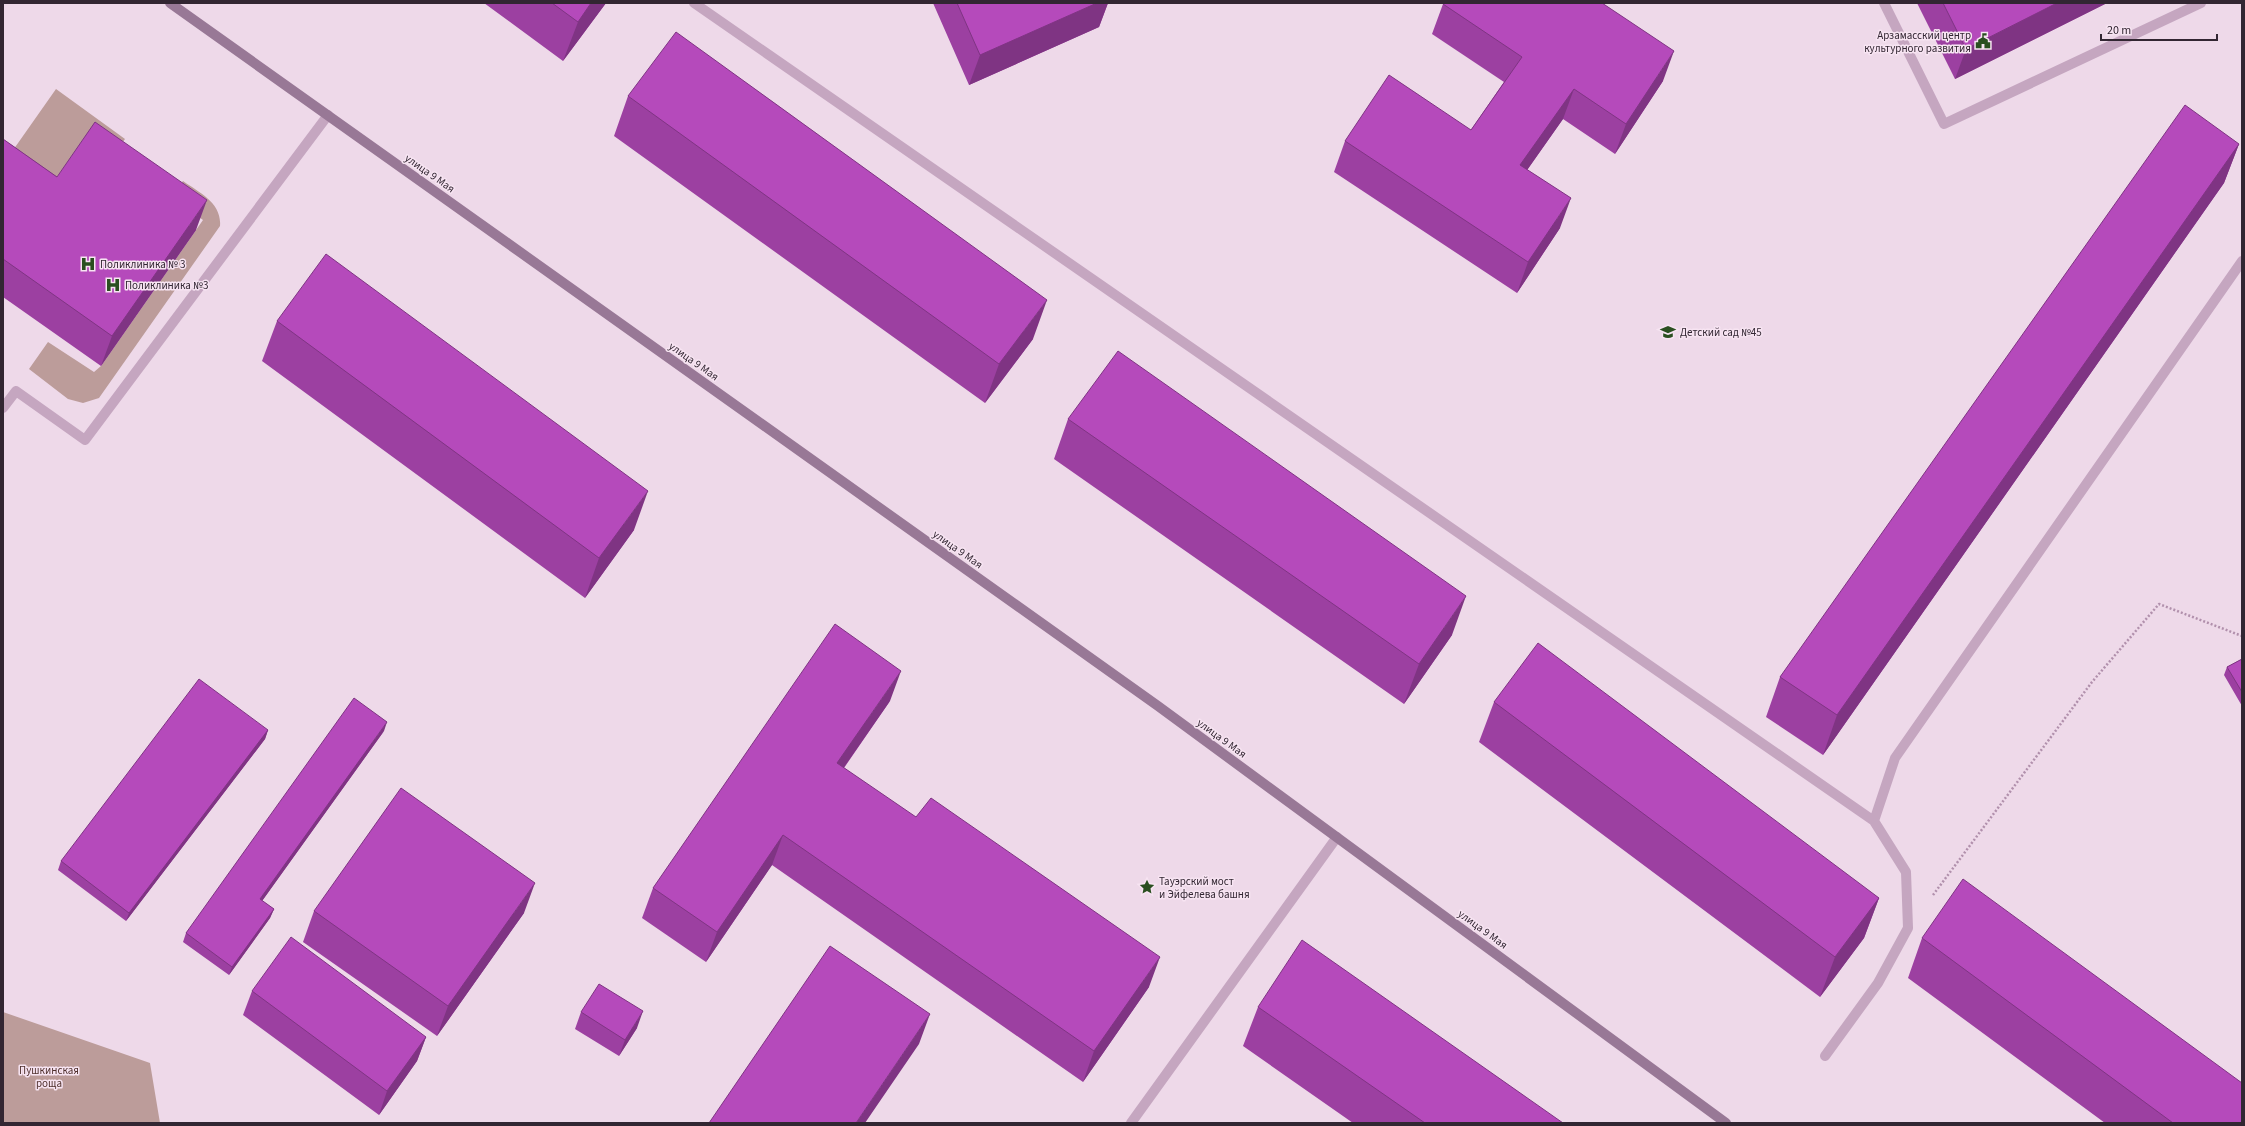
<svg xmlns="http://www.w3.org/2000/svg" width="2245" height="1126" viewBox="0 0 2245 1126" font-family="'Source Sans 3',sans-serif">
  <style>
    .green { fill: #bc9c9a }
    .lines { fill: none; stroke-linecap: round; stroke-linejoin: round }
    .path { stroke: #b190ac; stroke-width: 2.5; stroke-dasharray: 2 2; stroke-linecap: butt }
    .lane { stroke: #c5a6c0; stroke-width: 10 }
    .street { stroke: #c5a6c0; stroke-width: 10 }
    .secondary { stroke: #987896; stroke-width: 10 }
    .wall { fill: #9c40a1 }
    .shaded-wall { fill: #7f3483 }
    .building { fill: #b54abb; stroke: #7f3483 }
    .labels { text-anchor: middle; stroke-width: 3; stroke-linejoin: round; paint-order: stroke }
    .poi-label { font-size: 11px; fill: #322632; stroke: #f7e4f2; text-anchor: start }
    .street-label { font-size: 11px; fill: #322632; stroke: #f7e4f2 }
    .park-label { font-size: 11px; fill: #4e2f2c; stroke: #f7e4f2 }
  </style>
  <rect width="100%" height="100%" fill="#eed9e9"/>
  <path class="green" d="M56 89 125 139 112 157 85 137 46 193 4 163Z
    M183 181C200 193 222 203 220 226L99 398 83 403 68 399 29 369 48 342 94 372 101 366 203 220 171 197Z
    M3 1012 150 1063 160 1123H3Z"/>
  <g class="lines">
    <path class="path" d="M1933 895 2092 682 2159 604 2242 636"/>
    <path class="lane" d="M694 3 1874 821
      M1884 3 1944 124 2201 3
      M3 408 16 391 85 440 328 115
      M1825 1056 1878 983 1908 928 1906 872 1874 821 1895 758 2242 261"/>
    <path class="street" d="M1131 1123 1337 837"/>
    <path class="secondary" d="M170 3 1158 706 1726 1123"/>
  </g>
  <path class="wall" d="M484 3H606L563 61Z
    M933 3H1108L1099 27 969 85Z
    M1917 3H2107L1955 79Z
    M1443 4 1663 81 1615 154 1563 119 1527 170 1560 228 1517 293 1334 172 1345 141 1471 130 1504 82 1432 34Z
    M628 96 1033 339 985 403 614 136Z
    M3 139 57 177 196 230 101 366 3 297Z
    M2239 144 2224 183 1823 755 1766 717 1780 677Z
    M277 321 634 530 585 598 262 361Z
    M1068 419 1452 635 1404 704 1054 459Z
    M2242 659V706L2224 675 2227 667Z
    M890 701 844 768 1149 987 1083 1082 772 865 706 962 642 918 653 888Z
    M1494 702 1879 898 1864 938 1820 997 1479 742Z
    M268 730 265 739 126 921 58 870 61 861Z
    M384 731 262 901 274 909 270 918 229 975 183 942 186 933Z
    M314 911 524 913 437 1036 303 942Z
    M1922 938 2242 1123H2105L1908 978Z
    M252 991 426 1037 417 1061 379 1115 243 1015Z
    M1258 1007 1563 1123H1353L1243 1046Z
    M581 1012 637 1028 619 1056 575 1029Z"/>
  <path class="shaded-wall" d="M591 3H606L563 61 578 22Z
    M1097 3H1108L1099 27 969 85 980 55Z
    M2057 3H2107L1955 79 1966 49Z
    M1674 51 1663 81 1615 154 1626 124Z
    M1574 89 1563 119 1509 196 1520 165Z
    M2239 144 2224 183 1823 755 1837 715Z
    M1571 198 1560 228 1517 293 1528 262Z
    M207 200 196 230 101 366 112 336Z
    M1047 300 1033 339 985 403 999 364Z
    M648 491 634 530 585 598 599 558Z
    M1466 596 1452 635 1404 704 1419 664Z
    M901 671 890 701 826 793 837 763Z
    M387 722 384 731 257 908 260 899Z
    M268 730 265 739 126 921 129 913Z
    M783 835 772 865 706 962 717 932Z
    M535 883 524 913 437 1036 448 1006Z
    M1879 898 1864 938 1820 997 1835 957Z
    M274 909 270 918 229 975 232 967Z
    M1160 957 1149 987 1083 1082 1094 1051Z
    M643 1011 637 1028 619 1056 625 1040Z
    M930 1014 919 1044 865 1123H856Z
    M426 1037 417 1061 379 1115 387 1091Z"/>
  <path class="building" d="M552 3H591L578 22Z
    M957 3H1097L980 55Z
    M1443 3H1602L1674 51 1626 124 1574 89 1520 165 1571 198 1528 262 1345 141 1389 75 1471 130 1522 57 1443 4Z
    M1943 3H2057L1966 49Z
    M676 32 1047 300 999 364 628 96Z
    M2185 105 2239 144 1837 715 1780 677Z
    M95 122 207 200 112 336 3 259V139L57 177Z
    M326 254 648 491 599 558 277 321Z
    M1118 351 1466 596 1419 664 1068 419Z
    M835 624 901 671 837 763 916 817 931 798 1160 957 1094 1051 783 835 717 932 653 888Z
    M1538 643 1879 898 1835 957 1494 702Z
    M2242 659V692L2227 667Z
    M199 679 268 730 129 913 61 861Z
    M354 698 387 722 260 899 274 909 232 967 186 933Z
    M401 788 535 883 448 1006 314 911Z
    M1963 879 2242 1083V1123H2173L1922 938Z
    M291 937 426 1037 387 1091 252 991Z
    M1302 940 1563 1123H1425L1258 1007Z
    M830 946 930 1014 856 1123H709Z
    M599 984 643 1011 625 1040 581 1012Z"/>
  <defs>
    <g id="civic-bare" transform="scale(1.2)"><path d="M-.6-6.5H3V-4.5H.6V-3L4-1V1h2V6H-6V1h2V-1L-.6-3ZM-1.2 2.5V6h2.4V2.5Z" fill="#2a4f20" stroke="#f7e4f2" stroke-width="2.5" paint-order="stroke"/></g>
    <g id="hospital-bare" transform="scale(1.2)"><path d="M-5-5h3v3.5h4V-5h3V5h-3V1.5h-4V5h-3Z" fill="#2a4f20" stroke="#f7e4f2" stroke-width="2.5" paint-order="stroke"/></g>
    <g id="school-bare" transform="scale(1.2)"><path d="M0-5L7-2L0 1L-7-2ZM-4 1L0 2.5L4 1V4Q0 6-4 4Z" fill="#2a4f20" stroke="#f7e4f2" stroke-width="2.5" paint-order="stroke"/></g>
    <g id="sight-bare" transform="scale(1.2)"><path d="M0-6L1.8-2.2L6-1.7L2.9 1.2L3.7 5.4L0 3.3L-3.7 5.4L-2.9 1.2L-6-1.7L-1.8-2.2Z" fill="#2a4f20" stroke="#f7e4f2" stroke-width="2.5" paint-order="stroke"/></g>
  </defs>
  <g fill-rule="evenodd">
    <use href="#civic-bare" x="1983" y="41"/>
    <use href="#hospital-bare" x="88" y="264"/>
    <use href="#hospital-bare" x="113" y="285"/>
    <use href="#school-bare" x="1668" y="332"/>
    <use href="#sight-bare" x="1147" y="887"/>
  </g>
  <g class="labels">
    <g class="poi-label">
      <text x="1971" y="39" text-anchor="end">Арзамасский центр<tspan x="1971" dy="13">культурного развития</tspan></text>
      <text x="100" y="268">Поликлиника № 3</text>
      <text x="125" y="289">Поликлиника №3</text>
      <text x="1680" y="336">Детский сад №45</text>
      <text x="1159" y="885">Тауэрский мост<tspan x="1159" dy="13">и Эйфелева башня</tspan></text>
    </g>
    <g class="street-label">
      <text transform="translate(430 173) rotate(35)" y="4">улица 9 Мая</text>
      <text transform="translate(694 361) rotate(35)" y="4">улица 9 Мая</text>
      <text transform="translate(958 549) rotate(35)" y="4">улица 9 Мая</text>
      <text transform="translate(1222 738) rotate(36)" y="4">улица 9 Мая</text>
      <text transform="translate(1483 929) rotate(36)" y="4">улица 9 Мая</text>
    </g>
    <g class="park-label">
      <text x="49" y="1074">Пушкинская<tspan x="49" dy="13">роща</tspan></text>
    </g>
  </g>
  <rect width="2245" height="1126" fill="none" stroke="#322632" stroke-width="8"/>
  <path d="M2101 34v6h116v-6" fill="none" stroke="#322632" stroke-width="2"/>
  <text x="2107" y="34" font-size="12" fill="#322632" stroke="#f7e4f2" stroke-width="3" paint-order="stroke">20 m</text>
</svg>
